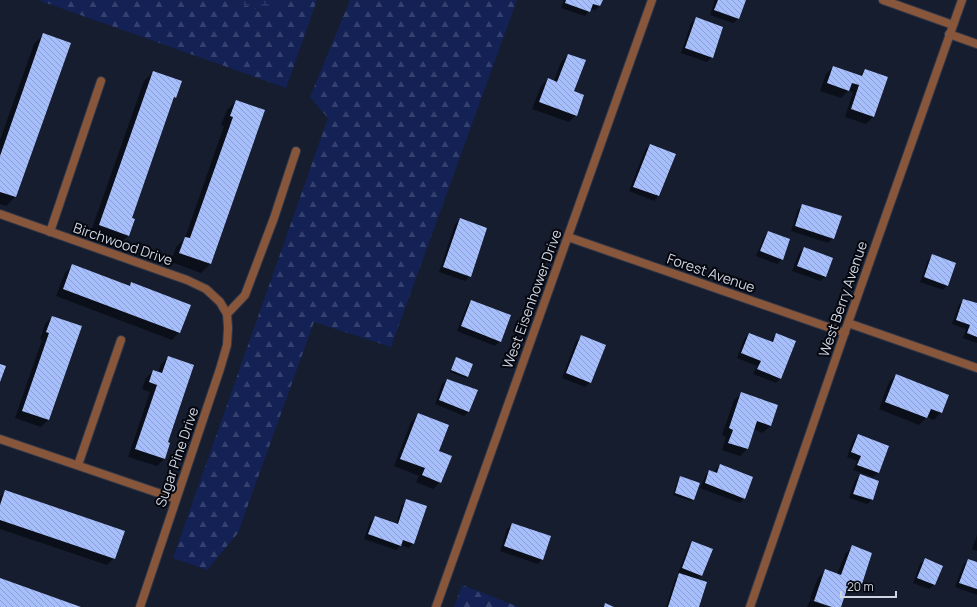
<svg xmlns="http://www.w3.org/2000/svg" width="977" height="607" viewBox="0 0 977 607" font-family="Manrope,sans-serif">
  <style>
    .forest { fill: url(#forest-firs) }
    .wetland { fill: url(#wetland-marsh) }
    .shadow { fill: #0007 }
    .building { fill: url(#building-back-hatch) }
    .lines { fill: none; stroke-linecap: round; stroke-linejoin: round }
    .service-casing { stroke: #303748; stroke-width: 10 }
    .minor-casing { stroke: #303748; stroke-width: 10 }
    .service { stroke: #88563b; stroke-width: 8 }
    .minor { stroke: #88563b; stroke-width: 8 }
    .labels { text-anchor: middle; stroke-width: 4; stroke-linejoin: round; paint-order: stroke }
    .street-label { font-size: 14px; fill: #cfd4e1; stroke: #05070f }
  </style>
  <defs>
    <pattern id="forest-firs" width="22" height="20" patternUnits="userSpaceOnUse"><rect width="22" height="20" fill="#132155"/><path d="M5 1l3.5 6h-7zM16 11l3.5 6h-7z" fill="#34406d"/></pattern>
    <pattern id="wetland-marsh" width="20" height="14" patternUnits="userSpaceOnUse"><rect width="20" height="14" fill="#132155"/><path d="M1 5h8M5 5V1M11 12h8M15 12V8" fill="none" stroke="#34406d"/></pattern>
    <pattern id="building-back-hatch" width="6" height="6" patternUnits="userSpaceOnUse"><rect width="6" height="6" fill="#a6befb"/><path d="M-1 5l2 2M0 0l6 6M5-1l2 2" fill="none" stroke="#8c9ecd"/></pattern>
  </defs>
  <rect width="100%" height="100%" fill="#161d2f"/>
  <path class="forest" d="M38 0H230L265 12 287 0H317L286 88Z
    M350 0H517L391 347 314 322 238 533 207 570 173 558 328 118 310 97Z
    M462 585 519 607H454Z"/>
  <path class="wetland" d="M230 0H287L265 12Z"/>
  <path class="shadow" d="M564 0H601L600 6 595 10 590 9 589 11 585 16 561 8Z
    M715 0H745L738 19 733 23 710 15Z
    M696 19 712 57 707 62 681 53 691 23Z
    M43 35 15 197 6 206 0 204V140L34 44Z
    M568 55 576 115 569 122 532 109 541 86 548 79 554 81 561 62Z
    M833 67 859 76 865 70 887 78 873 117 866 124 845 117 853 92 848 91 841 98 820 91 826 74Z
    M153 72 176 97 171 102 130 219 129 235 119 245 90 234 144 81Z
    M236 101 264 111 210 264 201 273 171 262 176 247 185 238 224 126 221 125 227 110Z
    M650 145 674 154 658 196 654 201 629 191 645 150Z
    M803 205 833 238 828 243 791 231 798 209Z
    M460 220 470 276 465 281 439 272 455 224Z
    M768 232 782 259 777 264 756 256 764 237Z
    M804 248 831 258 825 277 820 281 792 271 799 253Z
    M932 256 947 285 943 290 920 282 928 260Z
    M72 266 128 287 131 284 179 332 172 340 56 296 65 273Z
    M964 300 977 304V343L963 338 966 329 952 324 959 304Z
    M471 301 500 341 495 346 457 331 467 305Z
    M52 317 48 420 41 427 15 418 42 340 40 339 45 324Z
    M749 334 770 343 772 339 776 334 781 378 776 383 753 374 757 366 737 358 744 339Z
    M581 337 590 382 585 387 562 378 576 341Z
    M168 357 167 443 169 444 164 459 157 466 128 457 150 392 142 389 146 378 153 371 158 373 161 364Z
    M456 359 468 376 465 378 450 372 454 361Z
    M896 375 941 412 934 420 927 417 919 425 879 409 889 382Z
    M447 380 469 411 464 416 435 404 442 384Z
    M742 393 771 425 763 433 753 429 747 449 740 456 722 450 726 437 722 435 734 400Z
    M418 415 438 451 440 482 433 489 416 482 419 476 394 466 411 422Z
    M858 435 878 473 873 477 853 470 857 461 847 457 853 440Z
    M720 465 744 498 740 503 700 488 705 476 710 471 714 473 715 470Z
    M860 475 878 482 872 500 867 504 849 498 855 480Z
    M680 477 693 499 691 501 673 495 678 479Z
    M5 492 114 558 107 565 0 529V497Z
    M407 500 413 543 409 548 401 545 396 550 364 539 370 522 375 517 396 524 402 505Z
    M512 524 542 559 538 564 500 551 507 529Z
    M977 535V551L972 549Z
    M693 542 702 575 697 580 698 607H666L675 579 680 574 678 573 688 547Z
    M852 547 861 583 854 590 846 588 840 607H835L810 599 818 578 825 570 837 575 845 554Z
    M925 560 941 566 934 585 929 589 913 583 920 564Z
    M968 560 977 563V595L955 587 963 565Z
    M810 600 829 607H807Z"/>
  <path class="building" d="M566 0H603L600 6 593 4 590 12 565 3Z
    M718 0H746L739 19 714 10Z
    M696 17 723 27 713 58 685 48Z
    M43 33 71 43 16 197 0 192V156Z
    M568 54 586 60 574 91 584 95 577 116 539 102 548 78 557 82Z
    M833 66 862 76 865 69 888 77 874 117 851 109 859 85 852 83 849 91 827 83Z
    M153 71 182 81 176 98 174 97 132 218 135 219 129 236 99 225Z
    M236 100 265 110 211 264 179 253 185 237 190 238 233 117 230 116Z
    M650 144 676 154 659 196 633 187Z
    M802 204 842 216 834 239 795 226Z
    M460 218 487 228 471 277 443 267Z
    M768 231 790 239 783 260 760 251Z
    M804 247 833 258 826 277 797 266Z
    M932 254 956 263 948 286 924 277Z
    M72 264 130 286 131 282 191 305 180 333 63 289Z
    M963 299 977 303V337L967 333 970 325 956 320Z
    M471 300 511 315 501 342 461 326Z
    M52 316 82 326 49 420 22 411 49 333 46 332Z
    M749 333 773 342 776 333 796 341 781 379 757 369 761 361 741 353Z
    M581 335 606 345 591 383 566 373Z
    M168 356 194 365 168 442 170 443 165 459 135 449 157 385 149 382 153 370 162 373Z
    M456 357 473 364 468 377 451 370Z
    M0 364 6 366 0 382Z
    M896 374 949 395 942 413 931 409 927 418 885 402Z
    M447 379 478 390 469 412 439 400Z
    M741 392 778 405 771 426 757 421 748 449 728 443 733 430 729 428Z
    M418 413 449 425 439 451 452 456 441 483 422 475 425 468 400 459Z
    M858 434 889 446 879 473 857 465 861 456 851 452Z
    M720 464 753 477 745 499 705 483 709 470 717 473Z
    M860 474 879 481 873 500 853 494Z
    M680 476 700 483 694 500 675 493Z
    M5 490 125 531 115 559 0 520V505Z
    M406 499 427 506 414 544 403 540 401 546 368 534 375 516 398 524Z
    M512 523 551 536 543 560 504 546Z
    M692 541 713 549 702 576 682 568Z
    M852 545 872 553 862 584 850 580 841 607H832L814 601 825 569 841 575Z
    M925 558 943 566 935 585 917 578Z
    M968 559 977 562V589L959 583Z
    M679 573 707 582 699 607H668Z
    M0 578 81 607H0Z
    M605 603 614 607H604Z"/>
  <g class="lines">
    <g class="service-casing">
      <path id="service" d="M50 232 101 81
        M227 314 245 295 274 218 296 151
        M0 439 176 499
        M78 465 121 340"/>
    </g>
    <g class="minor-casing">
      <path id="minor" d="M883 0 953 25
        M949 34 977 44
        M0 214 187 280 206 289 220 302 227 314 228 328 227 345 220 369 140 607
        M568 237 845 333
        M848 323 977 368
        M436 607 652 0
        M750 607 848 323 962 0"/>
    </g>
    <use href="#service" class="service"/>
    <use href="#minor" class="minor"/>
  </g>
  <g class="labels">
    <g class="street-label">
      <text transform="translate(123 244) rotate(19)" y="5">Birchwood Drive</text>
      <text transform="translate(711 273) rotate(19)" y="5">Forest Avenue</text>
      <text transform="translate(532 299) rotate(-70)" y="5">West Eisenhower Drive</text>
      <text transform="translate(843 299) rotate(-71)" y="5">West Berry Avenue</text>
      <text transform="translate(177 457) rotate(-71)" y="5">Sugar Pine Drive</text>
    </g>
  </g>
  <path d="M841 591v6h55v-6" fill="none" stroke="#cfd4e1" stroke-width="2"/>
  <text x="847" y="591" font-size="12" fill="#cfd4e1" stroke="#05070f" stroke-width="3" paint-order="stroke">20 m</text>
</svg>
